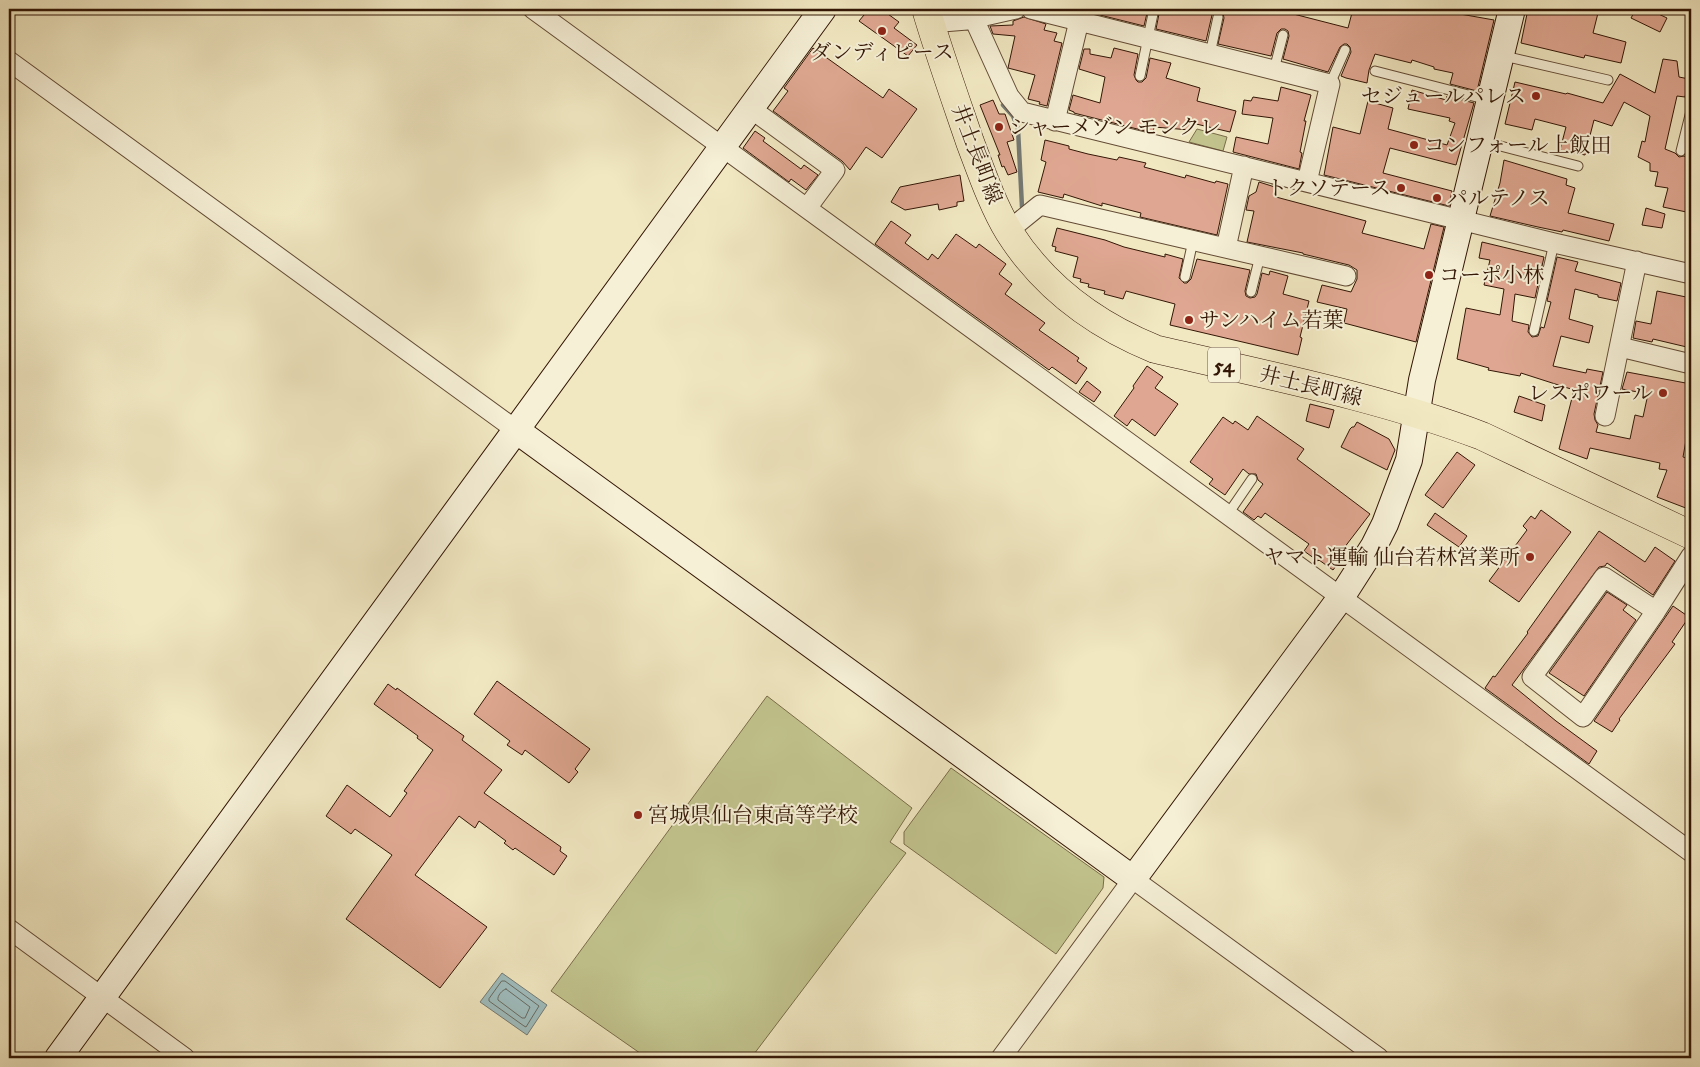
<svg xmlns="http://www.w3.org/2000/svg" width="1700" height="1067" viewBox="0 0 1700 1067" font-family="'IM FELL DW Pica','Noto Serif JP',serif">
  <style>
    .green { fill: #c2c48e; stroke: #7a6d4a }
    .water { fill: #9fbdbe; stroke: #747a74 }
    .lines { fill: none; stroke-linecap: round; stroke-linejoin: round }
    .shore { stroke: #696a62; stroke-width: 1 }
    .stream { stroke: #747a74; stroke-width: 4.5 }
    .building { fill: #dfa791; stroke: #331605 }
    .lane-casing { stroke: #624a34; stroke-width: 11 }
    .street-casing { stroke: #624a34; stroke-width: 21 }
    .secondary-casing { stroke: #331605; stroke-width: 28 }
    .primary-casing { stroke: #331605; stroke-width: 29 }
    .lane { stroke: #f6f0d7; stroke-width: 9 }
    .street { stroke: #f6f0d7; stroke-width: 19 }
    .secondary { stroke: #f6f0d7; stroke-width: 26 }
    .primary { stroke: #f1e8c2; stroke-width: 28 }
    .poi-dot { fill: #8f2418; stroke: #f6f0d7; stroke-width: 2 }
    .labels { text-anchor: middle; stroke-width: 4; stroke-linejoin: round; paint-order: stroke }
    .shield { fill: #f6f0d7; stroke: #6e5744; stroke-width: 1 }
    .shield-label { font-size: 20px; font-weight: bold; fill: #331605 }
    .poi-label { font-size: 21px; fill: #331605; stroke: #f6f0d7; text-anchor: start }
    .street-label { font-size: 21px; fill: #331605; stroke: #f6f0d7 }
  </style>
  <rect width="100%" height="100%" fill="#f1e8c2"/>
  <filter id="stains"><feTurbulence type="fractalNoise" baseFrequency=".004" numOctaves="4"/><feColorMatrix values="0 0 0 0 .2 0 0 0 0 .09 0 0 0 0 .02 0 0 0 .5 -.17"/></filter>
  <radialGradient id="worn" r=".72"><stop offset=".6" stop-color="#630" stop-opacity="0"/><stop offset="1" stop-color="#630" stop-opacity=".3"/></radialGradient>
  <path class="green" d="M1197 129 1227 137 1223 151 1189 142Z
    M767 696 912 808 890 842 906 853 751 1058H647L551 991Z
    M951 768 1104 877 1103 888 1056 954 904 844V832Z"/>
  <path class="water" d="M502 973 547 1005 527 1035 480 1002Z"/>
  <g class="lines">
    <path class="shore" d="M502 981H505L539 1006 526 1027 524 1026 489 1001V999Z
      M506 989 530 1007 525 1018H522L498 1000C497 996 502 990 506 989Z"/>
    <path class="stream" d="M1003 105 1013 116 1018 129 1022 207"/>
  </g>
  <path class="building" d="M869 9H881L899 22 894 28 917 45 908 56 859 21Z
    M1088 9H1130L1147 13 1144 26 1088 12Z
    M1160 9H1274L1348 28 1353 9H1432L1494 20 1477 91 1450 84 1453 73 1434 69V67L1412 60 1411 63 1375 54 1369 70 1367 83 1346 78 1341 76 1351 52 1350 47 1347 44H1344L1340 47 1328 72 1283 59 1289 36 1288 31 1285 29H1281L1277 33 1271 56 1218 44 1224 18 1223 13 1220 11H1216L1212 15 1206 41 1156 29Z
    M1528 9H1599L1593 33 1626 42 1621 63 1585 55 1584 58 1521 43Z
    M1636 9H1648L1667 18 1660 32 1631 18Z
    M1024 17 1046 24 1044 30 1057 33 1054 41 1062 43 1047 106 1039 104 1040 102 1028 99 1035 75 1008 68 1015 36 993 34 990 26 1013 25V21Z
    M813 48 883 98 889 89 917 109 882 158 866 147 850 170 842 161 773 111 788 91 784 88Z
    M1114 48 1138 54 1134 75 1136 80 1138 82H1142L1146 78 1150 58 1171 63 1166 78 1200 88 1197 101 1236 111 1230 132 1192 123 1190 130 1154 127 1153 133 1074 113V112L1069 110 1073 95 1100 103 1105 77 1079 69 1084 49H1090V54L1111 58Z
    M1663 59 1677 61 1679 77 1689 79 1685 97 1677 96 1665 149 1675 153 1679 157 1684 156 1691 159V213L1663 207 1668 188 1655 186 1658 172 1650 171V163L1638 157 1642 141 1645 142 1650 116 1624 102 1612 126 1594 120 1585 155 1560 150 1566 127 1535 119 1532 130 1505 124 1515 82 1566 94 1567 93 1603 103 1620 74 1655 93Z
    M1281 87 1311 95 1304 121H1306L1300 152 1302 153 1299 169 1233 152 1236 137 1268 144 1273 118 1242 114 1244 100 1251 101 1253 97 1278 101Z
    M1412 90 1446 100 1447 96 1474 103 1456 165 1390 148 1383 173 1452 191 1449 206 1324 175 1333 127 1360 134 1368 101 1393 108 1388 129 1447 145 1455 123 1449 121 1450 118 1408 109Z
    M993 100 999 114H1005L1014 140 1007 142 1017 172 1008 175 1004 166 1002 167 998 155H1000L980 105Z
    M755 131 765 138 763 141 801 169 804 165 818 175 806 190 791 179 789 182 743 148Z
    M1045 140 1069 146V149L1088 154 1117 160 1119 157 1146 163 1144 167 1185 178 1186 175 1215 183 1216 181 1228 184 1217 235 1140 217 1141 213 1102 203V206L1064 194 1063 198 1038 192 1046 162 1041 160Z
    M1504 160 1567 179 1566 185 1575 188 1568 213 1614 224 1609 241 1563 230 1562 232 1538 227 1490 216 1500 183Z
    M960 175 964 201 957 202V206L939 210 938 204 905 210 891 202 900 187Z
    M1259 182 1278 188 1276 197 1366 221 1362 233 1424 249 1431 224 1444 227 1416 342 1344 323 1347 309 1317 302 1322 285 1351 292 1357 279V270L1349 265 1303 254V253L1247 242 1254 211 1246 210 1249 196 1256 192Z
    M1646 208 1665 214 1662 228 1642 225Z
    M891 221 911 235 905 243 928 260 932 254 938 259 956 234 976 248 979 244 1006 264 999 274 1012 284 1005 294 1045 323 1039 330 1079 358 1077 361 1087 368 1076 384 1052 367 1049 370 875 244Z
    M1057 228 1105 240 1124 247 1165 257V254L1183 259 1179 278 1184 283H1187L1191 279 1197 259 1250 270 1245 291 1246 296 1250 298 1255 297 1257 294 1262 273 1269 275 1270 271 1288 276 1283 294 1309 301 1300 337 1302 338 1298 355 1170 325 1175 304 1126 291 1123 299 1104 294 1105 291 1088 287 1089 284 1080 282 1081 279 1073 277 1078 257 1055 251 1056 247 1052 246Z
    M1482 242 1544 257 1535 298 1515 294 1512 321 1529 325 1528 332 1532 337 1538 336 1541 327 1544 328 1551 302 1547 301 1557 257 1578 262 1575 271 1621 283 1617 301 1598 297V295L1575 289 1569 319 1593 326 1589 343 1561 336 1553 366 1586 373 1587 369 1603 372 1594 414 1595 420 1598 425 1596 432 1630 439 1635 415 1643 417 1648 394 1622 389 1627 372 1691 384V418H1690L1683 457 1691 459V510L1657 497 1667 470 1659 469 1660 463 1590 448 1587 459 1559 449 1574 390 1521 373 1520 376 1488 370 1489 368 1457 359 1466 308 1500 315 1504 289 1484 285 1490 260 1479 258Z
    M1657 291 1691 298V348L1653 339 1652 342 1633 338 1636 321 1651 324Z
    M1147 366 1163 377 1155 388 1178 404 1155 436 1132 419 1127 426 1114 416 1134 388 1133 386Z
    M1087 381 1101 392 1094 402 1079 392Z
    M1519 396 1545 405 1542 421 1514 412Z
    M1310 404 1334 410 1329 428 1306 421Z
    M1257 416 1304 449 1297 459 1370 514 1344 548 1348 550 1333 570 1319 560 1318 561 1304 551 1309 544 1265 513 1261 518 1258 516 1254 520 1243 512 1263 484 1258 480 1256 474H1249L1243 469 1225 495 1209 484 1213 479 1190 462 1223 417 1233 424 1235 421 1248 430Z
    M1357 422 1389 439 1395 450 1387 470 1341 447 1350 429 1352 427H1354Z
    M1457 452 1475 465 1443 508 1425 495Z
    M1541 510 1571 532 1519 602 1489 581 1527 530 1523 526 1531 516 1535 519Z
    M1435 513 1467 536 1459 547 1427 525Z
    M1599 531 1645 562 1655 547 1675 561 1653 595 1607 563 1605 566 1599 567 1512 685 1556 721 1597 751 1589 764 1485 688 1493 676 1495 677 1528 633 1527 632Z
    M1607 592 1627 605 1623 610 1636 620 1584 696 1549 673Z
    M1673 606 1689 617 1672 642 1675 644 1619 719 1620 720 1612 732 1594 721Z
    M497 681 590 749 575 769 578 772 569 783 525 750 522 755 507 745 510 741 474 714Z
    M388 684 396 690 397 688 464 736 462 740 502 770 484 793 561 847 560 851 567 856 554 875 515 848 513 850 504 843 506 841 479 821 475 828 459 816 415 875 487 927 440 988 346 919 392 855 355 829 351 834 326 816 347 785 390 817 407 793 404 791 433 750 417 738 418 736 374 704Z"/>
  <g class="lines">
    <g class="lane-casing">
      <path id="lane" d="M1210 54 1218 17
        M1504 56 1608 80
        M1274 70 1283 35
        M1375 71 1488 100
        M1140 76 1154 9
        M1330 84 1345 50
        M1481 141 1578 166
        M1681 151 1691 111
        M1185 277 1193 241
        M1251 292 1260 256
        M1534 331 1554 243
        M1228 514 1252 479"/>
    </g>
    <g class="street-casing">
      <path id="street" d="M533 9 1691 852
        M1031 9 1330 84 1307 182
        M974 19 1009 96 1022 112 1554 243 1691 274
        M930 23 967 20 1016 9
        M9 61 516 430
        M750 108 835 170 807 208
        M1055 121 1079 21
        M1008 231 1040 205 1346 276
        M1226 248 1244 166
        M1620 347 1691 364
        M1605 416 1637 261
        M1656 611 1604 577 1532 677 1583 717 1656 611 1691 556
        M9 929 185 1058
        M1001 1058 1133 879 1379 1058"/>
    </g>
    <g class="secondary-casing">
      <path id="secondary" d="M516 430 1133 879 1342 596 1374 546 1385 524 1409 460 1422 380 1512 9
        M58 1058 823 9"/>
    </g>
    <g class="primary-casing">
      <path id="primary" d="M926 9C939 53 955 98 970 142 981 171 993 206 1009 232 1044 287 1096 325 1155 349 1265 375 1376 396 1482 436L1691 535"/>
    </g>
    <use href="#lane" class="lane"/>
    <use href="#street" class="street"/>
    <use href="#secondary" class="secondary"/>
    <use href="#primary" class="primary"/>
  </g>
  <g class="poi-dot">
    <circle cx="882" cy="31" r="5"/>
    <circle cx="1536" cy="96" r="5"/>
    <circle cx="999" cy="127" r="5"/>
    <circle cx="1414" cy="145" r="5"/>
    <circle cx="1401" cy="188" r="5"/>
    <circle cx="1437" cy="198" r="5"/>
    <circle cx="1429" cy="275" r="5"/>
    <circle cx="1189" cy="320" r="5"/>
    <circle cx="1663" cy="393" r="5"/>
    <circle cx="1530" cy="557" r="5"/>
    <circle cx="638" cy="815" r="5"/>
  </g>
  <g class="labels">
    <rect class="shield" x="1208" y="347.5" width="32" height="35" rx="4"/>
    <g class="shield-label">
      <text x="1224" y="372">54</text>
    </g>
    <g class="poi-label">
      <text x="882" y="59" text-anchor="middle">ダンディピース</text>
      <text x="1526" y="103" text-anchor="end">セジュールパレス</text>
      <text x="1009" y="134">シャーメゾン モンクレ</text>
      <text x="1424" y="152">コンフォール上飯田</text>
      <text x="1391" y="195" text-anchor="end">トクソテース</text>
      <text x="1447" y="205">パルテノス</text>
      <text x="1439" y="282">コーポ小林</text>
      <text x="1199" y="327">サンハイム若葉</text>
      <text x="1653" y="400" text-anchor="end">レスポワール</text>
      <text x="1520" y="564" text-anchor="end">ヤマト運輸 仙台若林営業所</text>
      <text x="648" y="822">宮城県仙台東高等学校</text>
    </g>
    <g class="street-label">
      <text transform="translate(977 154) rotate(69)" y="7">井土長町線</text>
      <text transform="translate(1311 386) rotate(14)" y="7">井土長町線</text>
    </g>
  </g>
  <rect width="1700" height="1067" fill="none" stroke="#f1e8c2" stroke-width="30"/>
  <rect x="10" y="10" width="1680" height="1047" fill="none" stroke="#331605" stroke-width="2.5"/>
  <rect x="15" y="15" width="1670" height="1037" fill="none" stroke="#331605"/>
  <rect width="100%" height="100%" filter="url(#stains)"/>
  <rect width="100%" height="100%" fill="url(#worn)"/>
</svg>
